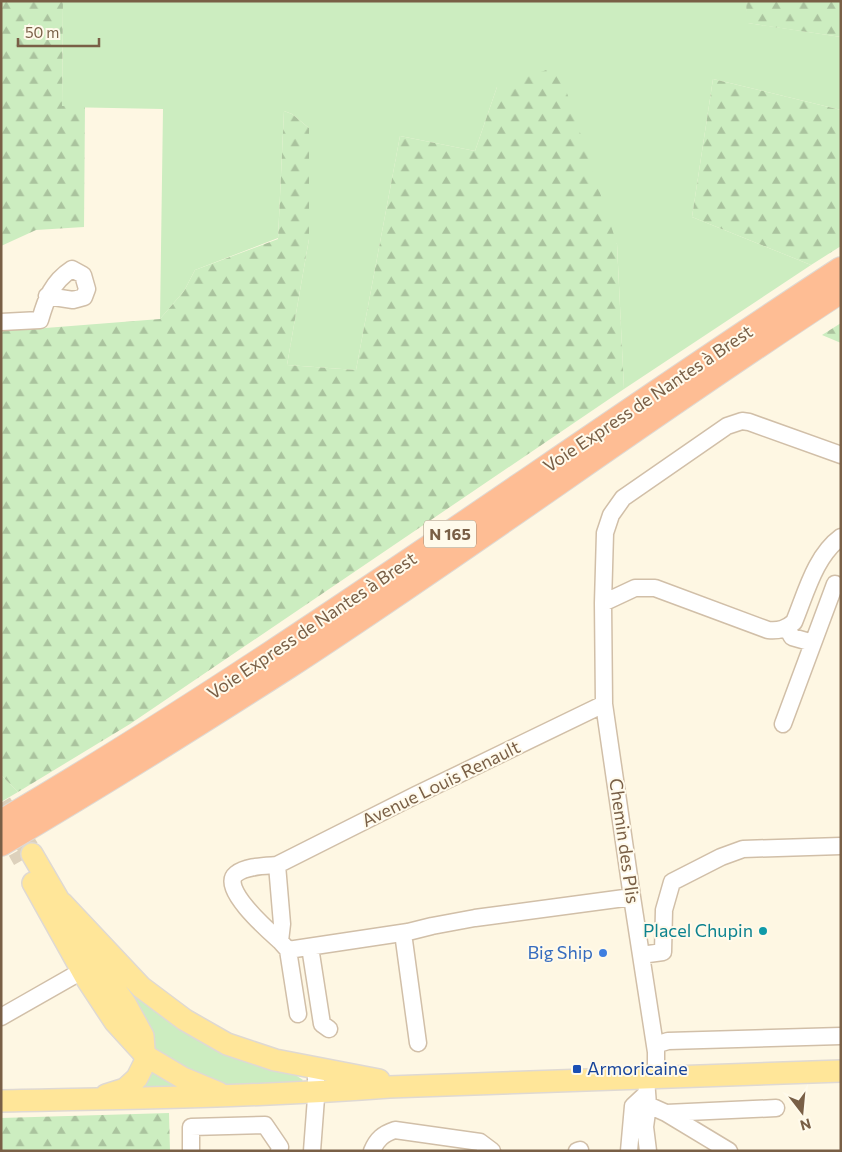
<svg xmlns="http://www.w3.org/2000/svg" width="842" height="1152" viewBox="0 0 842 1152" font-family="Commissioner,sans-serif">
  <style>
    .green { fill: #ccedc0 }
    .forest { fill: url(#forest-firs) }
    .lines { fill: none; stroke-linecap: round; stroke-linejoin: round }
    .minor-tunnel { stroke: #ddd1bc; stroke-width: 16; stroke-dasharray: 16 8; stroke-linecap: butt }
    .major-tunnel { stroke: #ddd1bc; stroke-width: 21; stroke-dasharray: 21 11; stroke-linecap: butt }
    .minor-casing { stroke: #d1bfa8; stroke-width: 19 }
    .major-casing { stroke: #dfd9d3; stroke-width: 24 }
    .highway-casing { stroke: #dfd9d3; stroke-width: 26 }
    .minor { stroke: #fff; stroke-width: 16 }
    .major { stroke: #ffe699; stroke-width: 21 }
    .highway { stroke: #febd94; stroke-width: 24 }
    .culture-dot { fill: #0f9aa8; stroke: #fffaeb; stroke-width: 2 }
    .shop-dot { fill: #3f7fe0; stroke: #fffaeb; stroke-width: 2 }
    .transit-dot { fill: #1a4fb4; stroke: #fffaeb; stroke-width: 2 }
    .labels { text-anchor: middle; stroke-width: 4; stroke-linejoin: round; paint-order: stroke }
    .shield { fill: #fffaeb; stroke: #a18e78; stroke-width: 1 }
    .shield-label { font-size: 16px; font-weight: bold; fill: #795f46 }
    .street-label { font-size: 18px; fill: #795f46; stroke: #fffaeb }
    .culture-label { font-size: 18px; fill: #0d838f; stroke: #fffaeb; text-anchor: end }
    .shop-label { font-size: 18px; fill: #366cbe; stroke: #fffaeb; text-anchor: end }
    .transit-label { font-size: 18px; fill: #164399; stroke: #fffaeb; text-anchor: start }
  </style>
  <defs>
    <pattern id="forest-firs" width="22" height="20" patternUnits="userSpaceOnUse" patternTransform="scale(1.25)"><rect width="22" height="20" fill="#ccedc0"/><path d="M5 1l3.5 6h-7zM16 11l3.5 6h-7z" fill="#aac39e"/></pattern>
  </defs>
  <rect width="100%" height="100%" fill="#fef7e3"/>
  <path class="green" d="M63 1H746L748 23 841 37V110L713 79 692 217 811 265 624 389 617 244 497 87 475 151 400 136 356 370 287 365 309 239V128L292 114 284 111 278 238 195 270 184 291 160 319 163 109 62 107Z
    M1 775 18 792 1 802Z
    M112 967 285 1068 303 1080 299 1084 220 1089 152 1053Z
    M151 1066 191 1089 134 1091Z"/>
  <path class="forest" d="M1 1H63L62 106H85L84 227 36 230 1 246Z
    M746 1H841V37L747 23Z
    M558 66 617 244 624 389 130 724 18 792 1 775V320L20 330 160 319 184 291 195 270 278 239 284 111 292 114 309 128V239L287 365 356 370 400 136 475 151 497 87Z
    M713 79 841 110V246L811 265 692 217Z
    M841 323V343L822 335Z
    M169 1113 170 1151H1V1118Z"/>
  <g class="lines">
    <path class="minor-tunnel" d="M4 831 21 861"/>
    <path class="major-tunnel" d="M1 803 32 854"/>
    <g class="minor-casing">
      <path id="minor" d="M1 322 40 320C46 299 52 282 72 269L83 275 87 289 84 297 73 300 47 296
        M603 603 635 588H655L768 630C779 631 786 629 794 622 806 593 815 556 841 537
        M787 628 792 637 813 643
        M783 724 835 584
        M277 865 282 924 280 941C270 932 219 888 236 874 246 866 264 866 277 865L416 795 604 704
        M403 933 418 1043
        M280 941 288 950 408 932 432 926 475 918 632 897
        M310 947 322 1024 329 1029
        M288 950 298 1014
        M641 955 663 952 664 910 672 882 721 857 743 849 841 846
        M1 1017 80 972 91 963
        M655 1045 668 1041 841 1036
        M656 1078V1052L632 897 604 704 603 603 605 533 611 515 623 498 727 426 742 421 749 422 841 455
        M646 1079 648 1105 645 1127 648 1151
        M648 1105 666 1113 776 1108
        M666 1113 729 1151
        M191 1151V1127L265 1125 280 1147 279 1151
        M312 1151 316 1098V1068
        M372 1151C377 1139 383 1134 395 1130L480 1142 492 1151
        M577 1151 580 1150
        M629 1151 633 1106 647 1093"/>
    </g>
    <g class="major-casing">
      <path id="major" d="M32 854 92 957 125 1003 143 1036 145 1062 137 1078 125 1089 106 1095
        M33 883 86 978 115 1022 146 1056 183 1078 219 1093
        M62 903 141 987 185 1020 227 1044 275 1060 379 1080
        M1 1101C131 1098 260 1097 389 1087L841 1071"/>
    </g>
    <g class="highway-casing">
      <path id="highway" d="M1 822C291 652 560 452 841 269
        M1 844C98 787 194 727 289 666 475 545 654 412 841 291"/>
    </g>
    <use href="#minor" class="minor"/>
    <use href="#major" class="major"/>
    <use href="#highway" class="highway"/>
  </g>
  <circle class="culture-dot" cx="763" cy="931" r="5"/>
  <circle class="shop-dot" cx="603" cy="953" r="5"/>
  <rect class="transit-dot" x="572" y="1064" width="10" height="10" rx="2.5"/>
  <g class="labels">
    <rect class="shield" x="424" y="520.5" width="52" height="27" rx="4"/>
    <g class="shield-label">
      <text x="450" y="540">N 165</text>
    </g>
    <g class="street-label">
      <text transform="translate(648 399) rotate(-34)" y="6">Voie Express de Nantes à Brest</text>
      <text transform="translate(312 626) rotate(-34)" y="6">Voie Express de Nantes à Brest</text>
      <text transform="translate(441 784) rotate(-26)" y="6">Avenue Louis Renault</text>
      <text transform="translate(624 841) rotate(82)" y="6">Chemin des Plis</text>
    </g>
    <g class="culture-label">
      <text x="753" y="937">Placel Chupin</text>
    </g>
    <g class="shop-label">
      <text x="593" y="959">Big Ship</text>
    </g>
    <g class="transit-label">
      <text x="587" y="1075">Armoricaine</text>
    </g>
  </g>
  <rect width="842" height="1152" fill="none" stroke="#795f46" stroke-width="5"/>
  <g transform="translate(802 1112) rotate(164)" stroke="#fffaeb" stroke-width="4" paint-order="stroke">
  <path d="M0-4L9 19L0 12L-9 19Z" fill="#795f46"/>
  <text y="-8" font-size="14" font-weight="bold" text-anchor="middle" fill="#795f46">N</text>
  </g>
  <path d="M18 38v8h81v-8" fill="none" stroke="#795f46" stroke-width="2.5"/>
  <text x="25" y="38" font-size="15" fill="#795f46" stroke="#fffaeb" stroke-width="4" paint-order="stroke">50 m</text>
</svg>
